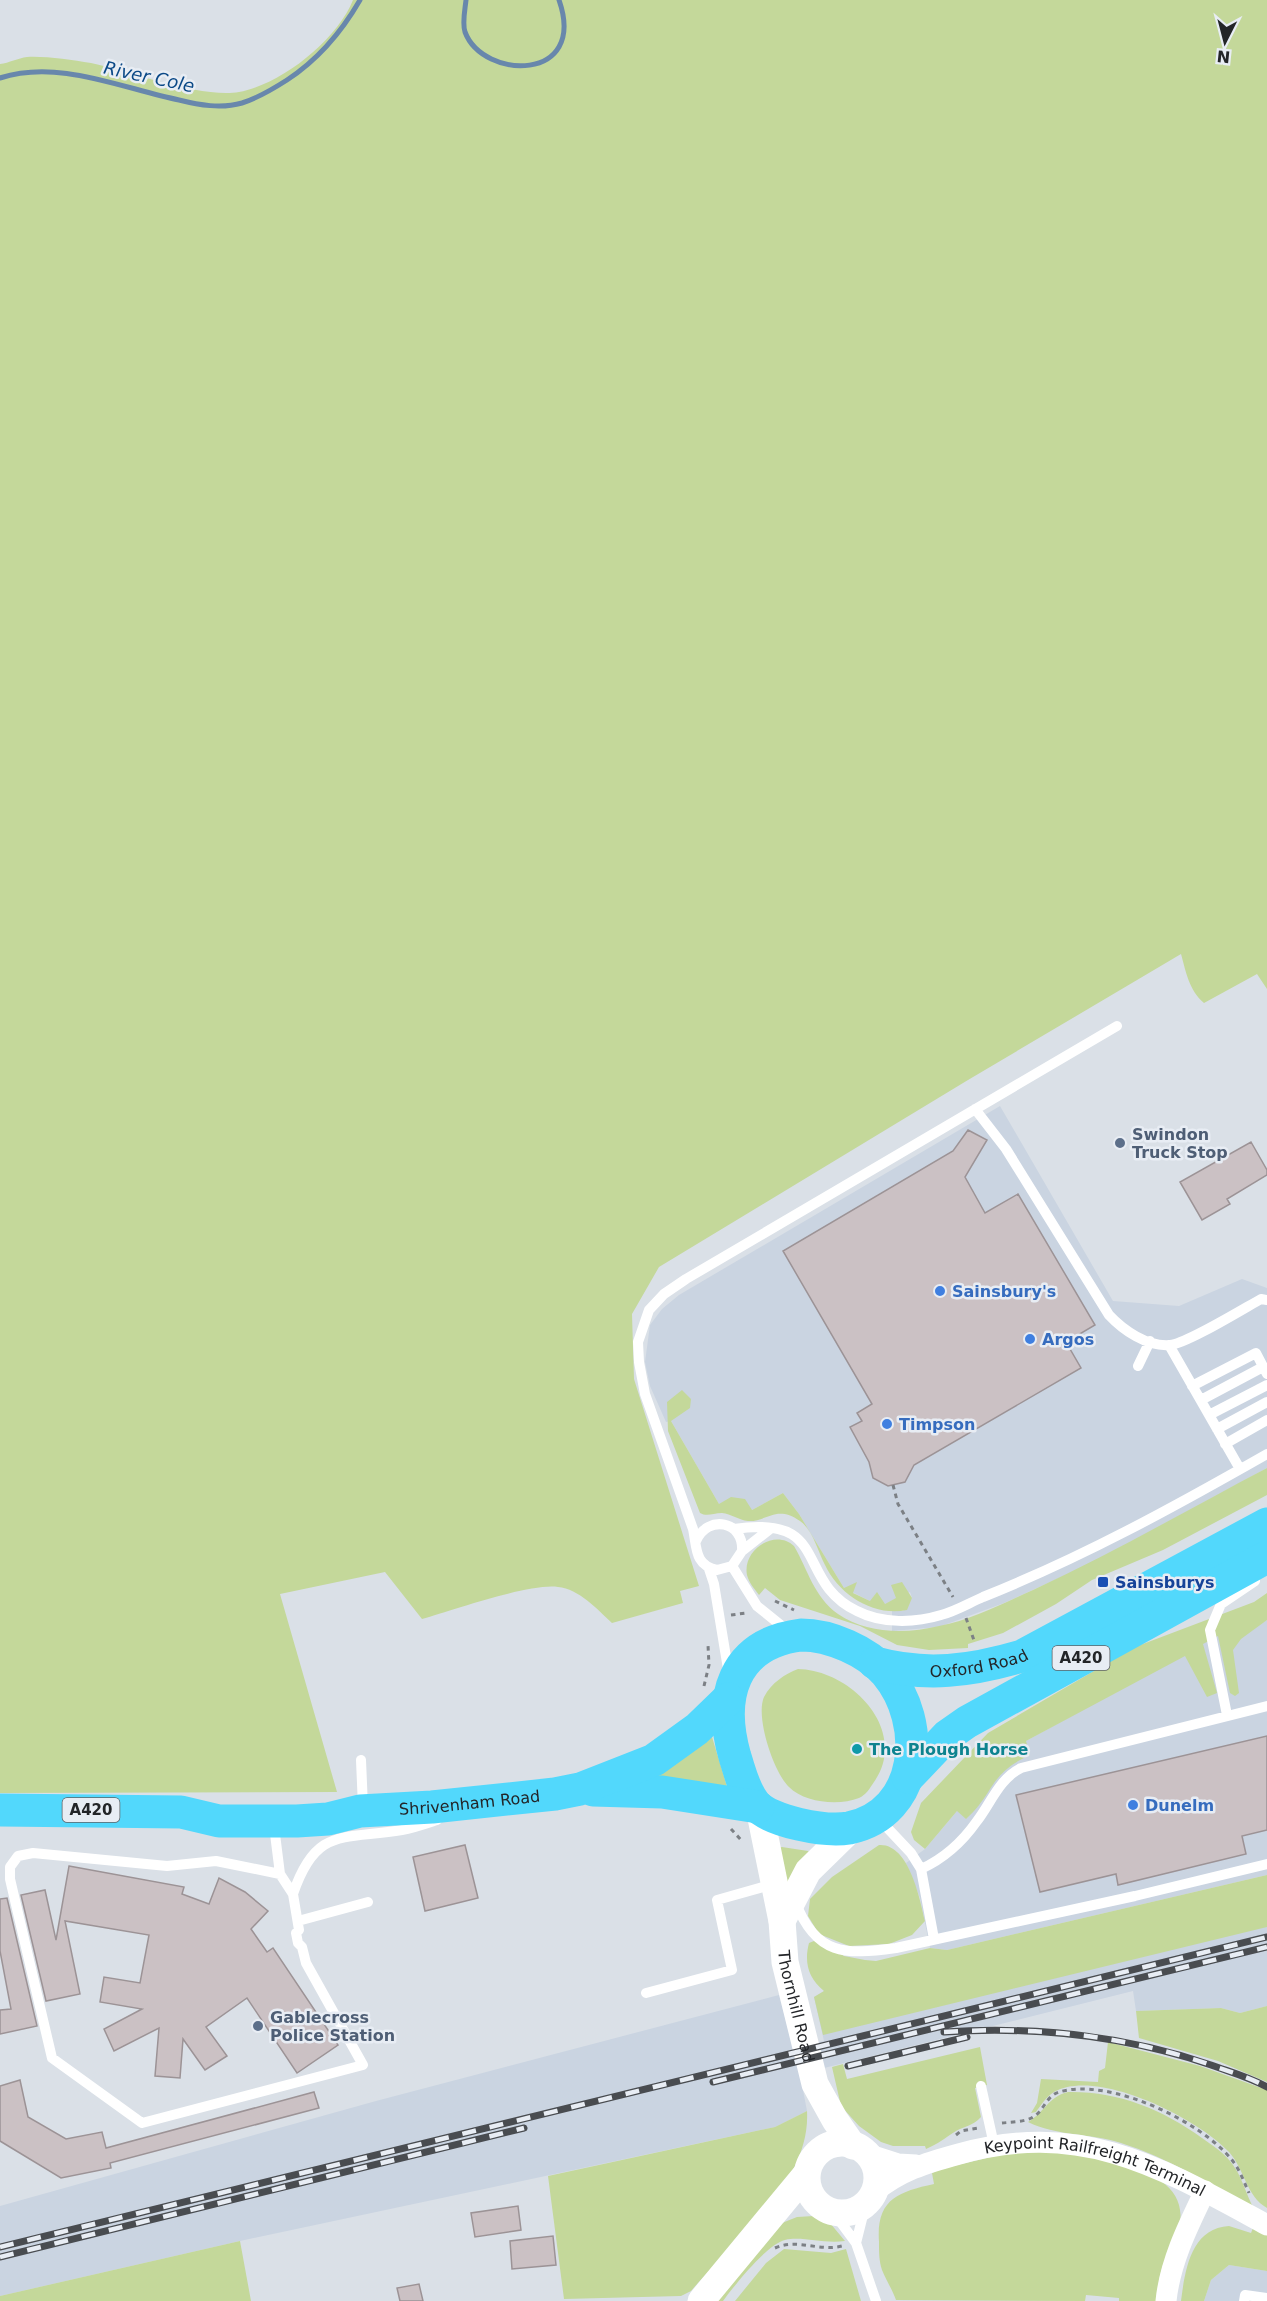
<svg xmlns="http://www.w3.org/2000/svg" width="1267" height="2301" viewBox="0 0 1267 2301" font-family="'DejaVu Sans',sans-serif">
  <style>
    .built { fill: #cad4e1 }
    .green { fill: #c4d89a }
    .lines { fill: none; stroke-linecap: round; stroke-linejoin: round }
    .stream { stroke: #6887ac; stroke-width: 5 }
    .building { fill: #cbc1c4; stroke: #9c9396; stroke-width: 1.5 }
    .path { stroke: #7c8085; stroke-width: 3; stroke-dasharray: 4.5 4.5; stroke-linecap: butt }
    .service { stroke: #fff; stroke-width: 10 }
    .minor { stroke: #fff; stroke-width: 21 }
    .tertiary { stroke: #fff; stroke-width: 27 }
    .trunk { stroke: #52d8fc; stroke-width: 33 }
    .rail-casing { stroke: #494c50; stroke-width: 7 }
    .rail { stroke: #e8edf4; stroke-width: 4.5; stroke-dasharray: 14; stroke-linecap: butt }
    .service-dot { fill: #5c6f8a; stroke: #e8edf4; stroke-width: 2 }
    .shop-dot { fill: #3f7fe0; stroke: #e8edf4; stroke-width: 2 }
    .transit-dot { fill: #1a4fb4; stroke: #e8edf4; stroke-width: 2 }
    .culture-dot { fill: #0f9aa8; stroke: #e8edf4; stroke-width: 2 }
    .labels { text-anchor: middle; stroke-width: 5; stroke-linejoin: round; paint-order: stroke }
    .shield { fill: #e8edf4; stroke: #5e6165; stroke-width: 1.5 }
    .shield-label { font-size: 15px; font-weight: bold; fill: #232528 }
    .service-label { font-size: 16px; font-weight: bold; fill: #4e5e75; stroke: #e8edf4; text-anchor: start }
    .shop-label { font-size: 16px; font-weight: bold; fill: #366cbe; stroke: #e8edf4; text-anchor: start }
    .transit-label { font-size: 16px; font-weight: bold; fill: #164399; stroke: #e8edf4; text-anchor: start }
    .street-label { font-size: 16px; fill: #232528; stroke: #e8edf4 }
    .culture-label { font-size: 16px; font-weight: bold; fill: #0d838f; stroke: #e8edf4; text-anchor: start }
    .water-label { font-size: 18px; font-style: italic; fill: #0b4987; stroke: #e8edf4 }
  </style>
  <rect width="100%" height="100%" fill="#dae0e7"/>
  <path class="built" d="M1000 1106 1113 1301 1179 1306 1242 1279 1267 1288V1468L1099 1560 1004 1603 939 1627 892 1631V1611H903L912 1598 910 1592 885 1604 870 1601 844 1588 799 1514 783 1493 752 1510 719 1504 671 1421 666 1422 650 1386 645 1362 650 1325 662 1309 679 1295Z
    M1267 1620V1875L947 1950 930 1948 920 1898 906 1863 925 1849 957 1811 1026 1741 1218 1635 1257 1626Z
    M1267 1880V2006L1240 2013 1221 2008 1136 2011 1133 1991 800 2074 807 2111 775 2127 240 2241 0 2296V2206L376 2101 779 1995 793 2048 824 2041 814 1997 833 1986Z
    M1229 2265 1267 2271V2301H1204L1211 2280Z"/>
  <path class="green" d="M353 0H1267V989L1257 974 1204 1003C1189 990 1186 972 1181 954L968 1080 659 1267 632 1314 634 1379 699 1586 680 1591 683 1603 612 1623C597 1609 579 1589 558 1587 530 1583 453 1610 422 1619L385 1572 280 1594 337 1792 0 1793V64C9 63 18 58 27 57 46 56 71 60 91 63 128 71 204 99 239 92 282 84 337 40 353 0Z
    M682 1390 691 1399 690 1408 671 1421 719 1504 731 1497 745 1499 752 1510 783 1493 799 1514 844 1588 857 1582 853 1593 870 1601 877 1592 885 1604 896 1598 891 1585 902 1582 912 1598 907 1610C874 1617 839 1595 825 1565 818 1552 813 1530 800 1521 776 1504 767 1522 748 1521 739 1520 731 1514 722 1513 713 1513 707 1517 700 1513L668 1431 667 1402Z
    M1267 1468V1495L1163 1550 1092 1580 1056 1604 1003 1633 968 1644V1648L929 1650 897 1645 860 1626 780 1600 765 1588 759 1595C754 1588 749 1583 747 1575 742 1550 775 1528 794 1546 808 1570 814 1597 838 1614 867 1634 906 1634 939 1626 972 1620 1003 1603 1033 1590 1113 1553 1189 1509 1267 1468Z
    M1267 1593V1620L1241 1639 1233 1650 1239 1693 1235 1696 1230 1693 1218 1636 1203 1644 1217 1693 1207 1697 1185 1656 1026 1741 1030 1755C988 1774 995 1793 966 1819L957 1811 925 1849 914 1840 911 1832 921 1803 988 1733 1135 1647 1254 1602Z
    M798 1669C851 1670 910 1730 874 1782 870 1788 866 1795 859 1798 839 1806 805 1803 789 1787 774 1773 755 1717 764 1697 771 1683 785 1674 798 1669Z
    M712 1737 729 1793 645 1777 670 1767Z
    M879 1845C909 1843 920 1899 925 1921L912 1935 889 1944 849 1946 819 1934 808 1916 810 1899 832 1877Z
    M782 1847 808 1851 811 1854 788 1895 778 1848Z
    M1267 1875V1927L823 2035 814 1997 824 1991C808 1978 804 1962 809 1943L819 1939 844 1956 865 1960 876 1961 930 1948 947 1950Z
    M1267 2006V2082L1218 2061 1139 2038 1136 2011 1221 2008 1240 2013Z
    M1108 2042 1200 2066 1267 2090V2208C1246 2196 1245 2170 1229 2152 1199 2119 1097 2067 1054 2092 1046 2097 1041 2105 1036 2112L1031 2113 1037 2103 1041 2079 1098 2082 1099 2071 1105 2068Z
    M980 2047 987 2085 975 2088 981 2117C973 2126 965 2126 956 2131 945 2138 938 2144 926 2149L925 2146H893L881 2142 859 2126 841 2106 832 2067 843 2064 847 2079Z
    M1068 2092C1117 2091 1162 2109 1202 2138 1212 2145 1226 2154 1233 2165 1242 2177 1246 2194 1253 2207 1210 2184 1168 2158 1121 2143 1090 2133 1056 2136 1028 2122 1044 2113 1048 2097 1068 2092Z
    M807 2111C811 2183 734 2240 691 2291L681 2296 564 2299 548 2176 775 2127Z
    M1026 2149C1066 2153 1190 2159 1180 2222 1177 2237 1168 2251 1163 2265 1159 2276 1158 2289 1157 2301H1119V2298L1086 2295 1085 2301 896 2300C892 2289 886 2280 882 2270 879 2261 879 2252 879 2242 876 2200 897 2192 934 2184L932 2173 944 2168Z
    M814 2216 830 2223 845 2241C823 2244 802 2236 785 2240 767 2244 734 2286 723 2301H711L782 2223 797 2217Z
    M1229 2226 1251 2233 1253 2228 1267 2235V2271L1229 2265 1211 2280 1204 2301H1181C1185 2270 1191 2228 1229 2226Z
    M240 2241 251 2301H0V2296Z
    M784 2249 831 2253 846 2249 861 2301H735L766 2263Z"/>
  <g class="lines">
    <path class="stream" d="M466 0C465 10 462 23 465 32 483 80 588 83 559 0
      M0 78C58 59 121 88 179 100 199 105 221 109 242 103 258 98 273 89 287 80 319 59 341 33 360 0"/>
  </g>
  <path class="building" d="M968 1130 987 1140 965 1177 985 1213 1018 1194 1095 1325 1066 1342 1081 1368 914 1465 905 1482 888 1486 873 1478 869 1462 850 1427 862 1421 857 1413 872 1404 783 1251 953 1151Z
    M1251 1142 1267 1170V1175L1227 1199 1230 1204 1202 1220 1180 1182Z
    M1267 1736V1830L1242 1836 1246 1854 1118 1885 1116 1874 1040 1892 1016 1795Z
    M465 1845 478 1898 425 1911 413 1857Z
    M69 1866 184 1887 182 1894 209 1904 219 1878 245 1892 268 1911 251 1929 267 1952 273 1948 338 2045 297 2073 247 1998 206 2027 227 2056 205 2070 183 2039 180 2078 155 2076 159 2028 114 2051 104 2029 142 2009 100 2002 104 1977 140 1983 149 1935 65 1921 80 1994 46 2001 21 1895 45 1890 56 1940Z
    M7 1898 37 2026 0 2034V2010L11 2009 0 1951V1899Z
    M20 2080 28 2117 66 2139 102 2132 106 2148 314 2092 319 2108 110 2163 111 2168 61 2178 0 2141V2086Z
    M518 2206 521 2230 475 2237 471 2213Z
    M553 2236 556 2265 512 2269 510 2241Z
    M419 2284 423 2301H400L397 2288Z"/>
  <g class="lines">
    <path class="path" d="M893 1485 898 1504 953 1597
      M775 1601 794 1610
      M731 1615 746 1613
      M966 1618 975 1643
      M704 1686 709 1665 708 1645
      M731 1829 743 1842
      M1002 2123C1012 2122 1025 2122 1033 2117 1044 2111 1046 2096 1059 2092 1109 2077 1201 2121 1232 2160 1240 2170 1244 2182 1249 2193
      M956 2135 961 2131 978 2128
      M775 2248C798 2238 819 2252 842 2246"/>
    <path class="service" d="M975 1109 1006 1149 1109 1315C1123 1330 1147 1347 1170 1345 1186 1344 1243 1309 1261 1299L1267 1300
      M1169 1345 1240 1469
      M1138 1366 1150 1341
      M1192 1386 1256 1353 1267 1374
      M1201 1400 1263 1367
      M1209 1415 1267 1385
      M1217 1429 1267 1402
      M1225 1444 1267 1420
      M734 1529C832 1514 794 1581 857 1611 882 1624 915 1623 941 1615 956 1611 969 1603 983 1597 1083 1557 1174 1507 1267 1454
      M696 1541C708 1514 744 1521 742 1551L732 1566 717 1570C694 1565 697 1547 693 1529L645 1394 639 1362 638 1342 649 1310 664 1294 686 1279 1117 1026
      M742 1551 770 1529
      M732 1566 757 1606 788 1631
      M709 1569 714 1584 729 1675
      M1227 1715 1210 1630 1221 1604 1255 1581
      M361 1760 363 1807
      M878 1818 911 1853 921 1869 934 1939
      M274 1826 280 1874 293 1894 299 1930 296 1933 298 1943 302 1947 306 1963 363 2065 142 2123 52 2058 10 1879V1867L18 1856 33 1853 167 1866 216 1861 280 1874
      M921 1869C943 1859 963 1841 977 1821 991 1803 999 1779 1021 1768L1267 1706
      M293 1894C316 1826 343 1840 402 1830 414 1828 425 1824 437 1820
      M795 1901C816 1956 845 1955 896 1948L1135 1896 1267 1864
      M298 1921 368 1902
      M646 1993 732 1970 717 1900 774 1884
      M981 2086 994 2145
      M833 2212 856 2243 876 2301
      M856 2243 866 2203
      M1244 2301 1245 2295 1267 2298"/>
    <g class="minor">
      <path d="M867 2154 898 2164 916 2165"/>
      <path id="s1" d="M873 2193C899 2171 926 2163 959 2154 1082 2119 1162 2168 1267 2225"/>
      <path d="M1166 2301C1170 2262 1188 2226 1205 2191"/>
    </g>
    <g class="tertiary">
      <path id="s2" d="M759 1808 782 1921 785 1962 815 2084 835 2120 853 2146"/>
      <path d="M782 1921 808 1871 853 1827"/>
      <circle cx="842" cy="2178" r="35"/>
      <path d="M701 2301 807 2173"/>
    </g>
    <g class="trunk">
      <path d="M801 1635C830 1635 867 1651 886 1673 928 1723 921 1813 849 1828 826 1832 770 1822 755 1804 744 1791 740 1772 735 1757 718 1698 732 1644 801 1635Z"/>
      <path id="s3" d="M875 1663C926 1677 971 1671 1022 1656L1267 1524"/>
      <path d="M908 1777 947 1736 967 1722 1267 1557"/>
      <path d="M593 1790 662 1792 758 1807"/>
      <path id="s4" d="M0 1810 181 1812 219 1821H297L328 1819 360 1811 432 1807 555 1794 580 1789 654 1760 697 1729 728 1699"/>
    </g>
    <g class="rail-casing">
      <path id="rail" d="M944 2032C1036 2026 1123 2035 1211 2065 1230 2072 1249 2077 1267 2087
        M848 2066 967 2037
        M713 2082 1267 1947
        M0 2247 1267 1937
        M0 2257 524 2128"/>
    </g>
    <use href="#rail" class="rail"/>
  </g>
  <g class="service-dot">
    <circle cx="1120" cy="1143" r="6"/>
    <circle cx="258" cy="2026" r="6"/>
  </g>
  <g class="shop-dot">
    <circle cx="940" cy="1291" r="6"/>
    <circle cx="1030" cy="1339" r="6"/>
    <circle cx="887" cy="1424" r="6"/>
    <circle cx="1133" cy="1805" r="6"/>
  </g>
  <rect class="transit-dot" x="1097" y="1576" width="12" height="12" rx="3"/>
  <circle class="culture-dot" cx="857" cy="1749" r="6"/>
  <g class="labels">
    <g class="shield">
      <rect x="1052.5" y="1646" width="57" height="24" rx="4.5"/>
      <rect x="62.5" y="1798" width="57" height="24" rx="4.5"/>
    </g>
    <g class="shield-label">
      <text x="1081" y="1663">A420</text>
      <text x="91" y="1815">A420</text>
    </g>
    <g class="service-label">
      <text x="1132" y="1140">Swindon<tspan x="1132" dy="18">Truck Stop</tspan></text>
      <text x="270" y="2023">Gablecross<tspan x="270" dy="18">Police Station</tspan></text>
    </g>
    <g class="shop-label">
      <text x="952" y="1297">Sainsbury's</text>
      <text x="1042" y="1345">Argos</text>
      <text x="899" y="1430">Timpson</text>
      <text x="1145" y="1811">Dunelm</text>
    </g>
    <g class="transit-label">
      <text x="1115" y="1588">Sainsburys</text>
    </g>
    <g class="street-label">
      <text dy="6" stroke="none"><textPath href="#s3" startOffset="105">Oxford Road</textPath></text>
      <text dy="6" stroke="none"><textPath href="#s4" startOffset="472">Shrivenham Road</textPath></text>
      <text dy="6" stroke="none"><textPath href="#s2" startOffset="202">Thornhill Road</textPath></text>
      <text dy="6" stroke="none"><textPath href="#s1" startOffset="236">Keypoint Railfreight Terminal</textPath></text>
    </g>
    <g class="culture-label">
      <text x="869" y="1755">The Plough Horse</text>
    </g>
    <g class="water-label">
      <text transform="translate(149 77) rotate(12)" y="6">River Cole</text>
    </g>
  </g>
  <g transform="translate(1225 42) rotate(186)" stroke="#e8edf4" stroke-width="4.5" paint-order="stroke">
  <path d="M0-4.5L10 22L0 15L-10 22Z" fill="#232528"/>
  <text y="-9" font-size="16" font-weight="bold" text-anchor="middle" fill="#232528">N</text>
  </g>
</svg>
